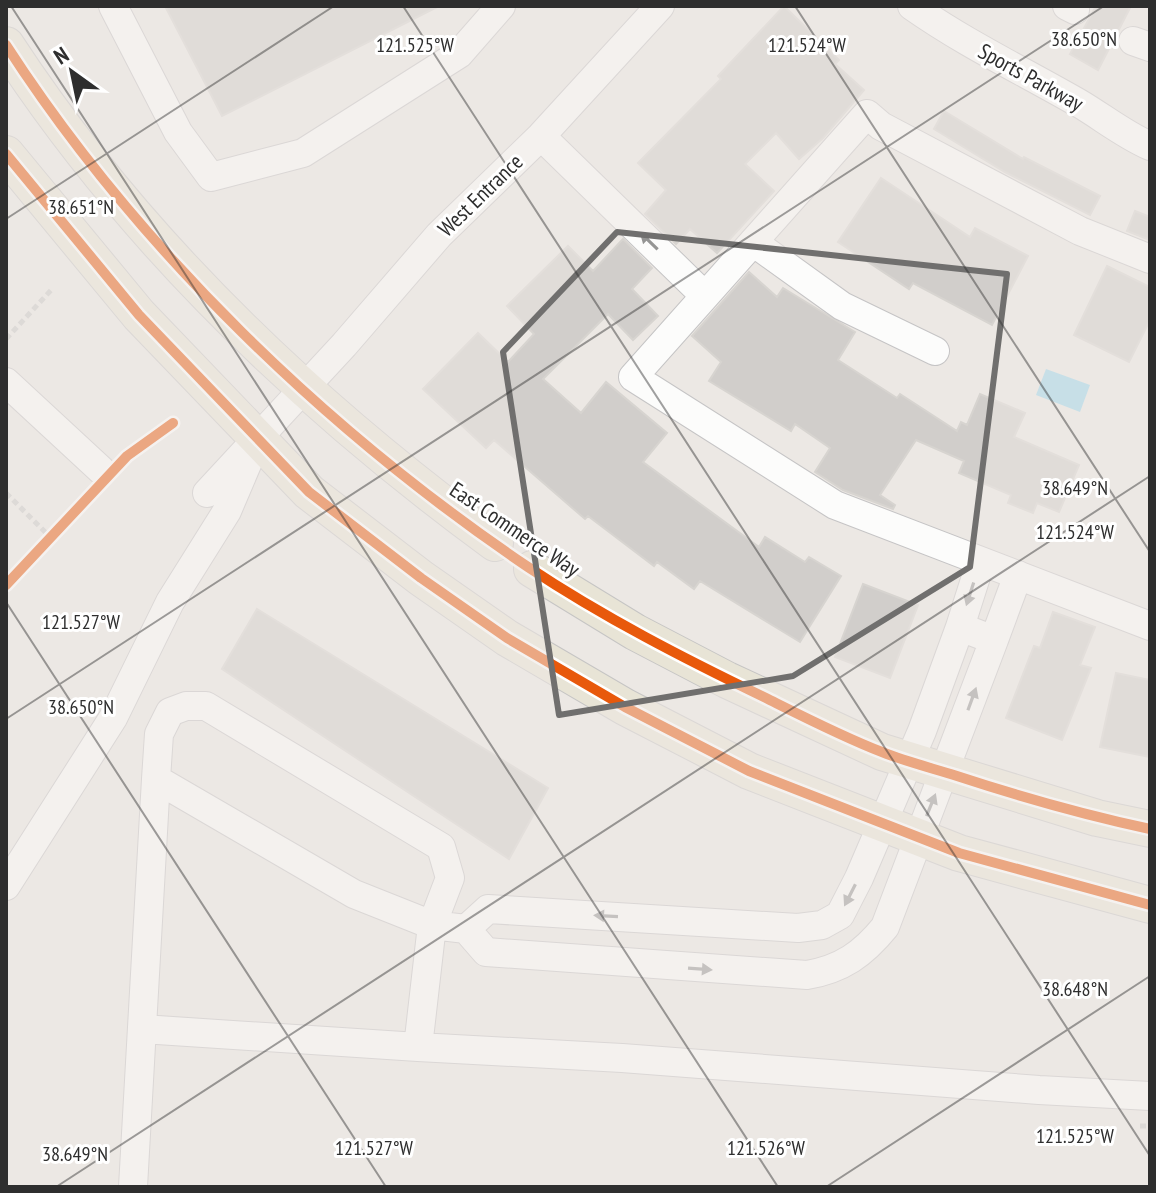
<svg xmlns="http://www.w3.org/2000/svg" width="1156" height="1193" viewBox="0 0 1156 1193" font-family="'PT Sans Narrow',sans-serif">
  <style>
    .water { fill: #99d6ec }
    .building { fill: #d1cecb; stroke: #d7d4d0; stroke-width: 2 }
    .lines { fill: none; stroke-linecap: round; stroke-linejoin: round }
    .minor-casing { stroke: #c5c4c5; stroke-width: 30 }
    .major-casing { stroke: #c6c5c4; stroke-width: 38 }
    .path { stroke: #c9c9c8; stroke-width: 5; stroke-dasharray: 6 4; stroke-linecap: butt }
    .minor { stroke: #fcfcfb; stroke-width: 28 }
    .major { stroke: #e8e4d6; stroke-width: 36 }
    .cycleway-casing { stroke: #fff; stroke-width: 15 }
    .cycleway { stroke: #e8590c; stroke-width: 10 }
    .oneway { fill: #959594 }
    .marked { fill: none; stroke: #706f6e; stroke-width: 6; stroke-linejoin: round }
    .ticks { fill: none; stroke: #2e2e2e; stroke-width: 2; stroke-opacity: 0.45 }
    .labels { text-anchor: middle; stroke-width: 6; stroke-linejoin: round; paint-order: stroke }
    .street-label { font-size: 22px; fill: #2e2e2e; stroke: #fff }
    .ticks-label { font-size: 20px; text-anchor: middle; fill: #2e2e2e; stroke: #fff; stroke-width: 6; stroke-linejoin: round; paint-order: stroke }
  </style>
  <rect width="100%" height="100%" fill="#ece8e4"/>
  <path class="water" d="M1046 369 1090 385 1080 412 1036 395Z"/>
  <path class="building" d="M165 6H439L222 116Z
    M784 6 839 60 835 64 864 90 823 138 799 159 776 133 745 164 774 191 717 253 690 229 676 244 645 214 666 190 638 163 721 79 718 76Z
    M1096 6H1131L1098 70 1070 54Z
    M944 111 1023 159 1024 157 1100 196 1090 215 1005 172 934 129Z
    M881 178 970 237 975 228 1028 256 992 325 913 283 909 289 838 242Z
    M1135 211 1150 217V240L1127 231Z
    M623 239 652 268 632 289 658 316 633 340 608 314 543 379 581 413 606 382 667 433 643 462 759 547 765 537 805 562 809 557 841 576 800 642 700 581 694 589 657 562 654 566 588 516 585 519 494 440 486 448 423 389 478 333 508 362 534 334 507 306 568 246 593 271Z
    M1107 266 1150 287V320L1129 362 1074 335Z
    M749 272 777 297 783 288 855 332 838 360 897 398 900 394 957 431 961 422 967 425 980 394 1025 413 1014 437 1079 465 1059 512 1037 503 1033 513 1008 503 1011 495 959 473 964 461 916 440 880 495 895 505 893 509 843 490 815 472 830 448 795 424 791 431 709 381 721 362 692 336Z
    M863 584 918 605 890 678 835 657Z
    M257 609 548 788 509 859 222 669Z
    M1053 612 1095 627 1080 665 1091 668 1062 740 1006 718 1034 646 1040 648Z
    M1116 673 1150 680V757L1100 747Z"/>
  <g class="lines">
    <g class="minor-casing">
      <path id="minor" d="M113 6 178 132 211 177 303 153 459 54 501 6
        M912 6C966 44 1025 72 1082 105 1105 119 1125 135 1150 146
        M1067 6 1075 10
        M1133 41 1150 47
        M541 136 705 296
        M753 242 842 306 935 351
        M1150 259 1080 231 881 126 867 114 633 377 835 505 1150 626
        M6 382 101 470
        M207 493 344 345 439 235 541 136 660 6
        M960 627 981 561
        M994 640 1018 575
        M156 779 159 734 170 712 186 706H206L441 847 450 878 432 925 466 929 486 952 807 975C842 969 863 954 885 927L994 640 960 627 922 731 859 878 840 915 822 925 798 928 488 909 466 929
        M6 886 113 718 170 602 227 511 250 457
        M418 1047 622 1058 1039 1090 1150 1096
        M133 1187 156 779 354 894 432 925 418 1047 142 1029"/>
    </g>
    <g class="major-casing">
      <path id="major" d="M6 45C134 241 307 405 495 543
        M6 154 139 315 309 492 421 578 507 638 625 707 749 771 959 853 1150 905
        M532 569 635 632 727 680 882 752 1097 818 1150 829"/>
    </g>
    <path class="path" d="M6 339 53 288
      M6 493 47 534
      M1140 1126H1150"/>
    <use href="#minor" class="minor"/>
    <use href="#major" class="major"/>
    <g class="cycleway-casing">
      <path id="cycleway" d="M6 45C138 249 327 431 528 567 603 617 685 659 766 698 804 717 843 737 882 752 907 762 932 768 957 776 1021 797 1085 815 1150 829
        M6 154 139 315 309 492 421 578 507 638 625 707 749 771 959 853 1150 905
        M6 585 127 456 173 423"/>
    </g>
    <use href="#cycleway" class="cycleway"/>
  </g>
  <defs><path id="oneway-solid" d="M-6-.8H1V-3.2L6.5 0L1 3.2V.8H-6Z" transform="scale(2)"/></defs>
  <g class="oneway">
    <use href="#oneway-solid" transform="translate(649 241) rotate(-136)"/>
    <use href="#oneway-solid" transform="translate(970 594) rotate(108)"/>
    <use href="#oneway-solid" transform="translate(972 699) rotate(-70)"/>
    <use href="#oneway-solid" transform="translate(931 805) rotate(-68)"/>
    <use href="#oneway-solid" transform="translate(850 895) rotate(117)"/>
    <use href="#oneway-solid" transform="translate(606 916) rotate(-177)"/>
    <use href="#oneway-solid" transform="translate(700 969) rotate(4)"/>
  </g>
  <path d="M0 0H1156V1193H0ZM617 232 1007 274 970 567 793 676 559 715 503 352Z" fill="#ece8e4" fill-opacity=".55" fill-rule="evenodd"/>
  <path class="marked" d="M617 232 1007 274 970 567 793 676 559 715 503 352Z"/>
  <path class="ticks" d="M11 6 778 1187M403 6 1150 1156M795 6 1150 552M6 219 334 6M6 602 386 1187M6 719 1104 6M56 1187 1150 476M826 1187 1150 976"/>
  <g class="labels">
    <g class="street-label">
      <text transform="translate(1031 77) rotate(29)" y="8">Sports Parkway</text>
      <text transform="translate(480 195) rotate(-44)" y="8">West Entrance</text>
      <text transform="translate(515 529) rotate(34)" y="8">East Commerce Way</text>
    </g>
  </g>
  <g class="ticks-label">
    <text x="1084" y="46">38.650°N</text>
    <text x="415" y="52">121.525°W</text>
    <text x="807" y="52">121.524°W</text>
    <text x="81" y="214">38.651°N</text>
    <text x="1075" y="495">38.649°N</text>
    <text x="1075" y="539">121.524°W</text>
    <text x="81" y="629">121.527°W</text>
    <text x="81" y="714">38.650°N</text>
    <text x="1075" y="996">38.648°N</text>
    <text x="1075" y="1143">121.525°W</text>
    <text x="374" y="1155">121.527°W</text>
    <text x="766" y="1155">121.526°W</text>
    <text x="75" y="1161">38.649°N</text>
  </g>
  <rect width="1156" height="1193" fill="none" stroke="#2e2e2e" stroke-width="16"/>
  <g transform="translate(72 72) rotate(327)" stroke="#ffffff" stroke-width="6" paint-order="stroke">
  <path d="M0-6L14 30L0 20L-14 30Z" fill="#2e2e2e"/>
  <text y="-12" font-size="22" font-weight="bold" text-anchor="middle" fill="#2e2e2e">N</text>
  </g>
</svg>
